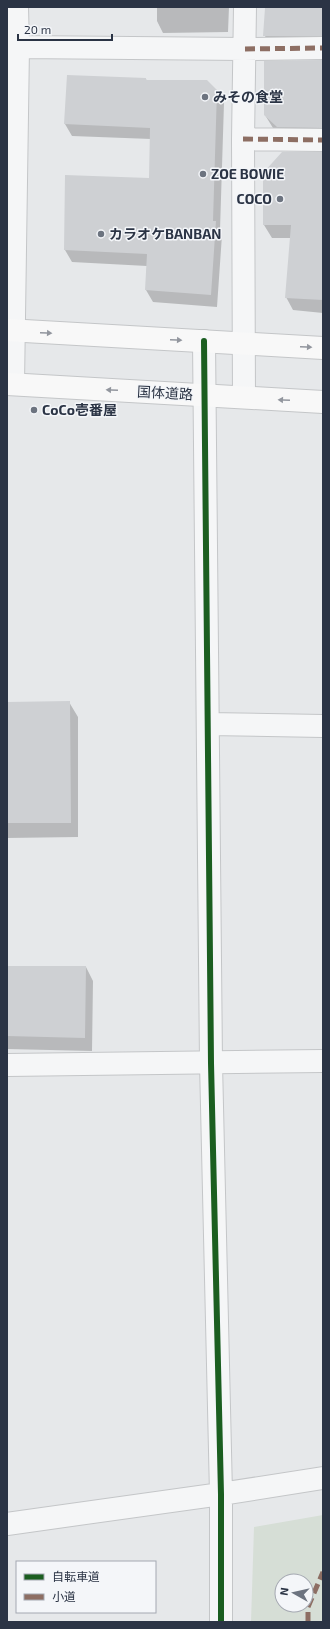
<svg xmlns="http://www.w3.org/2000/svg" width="330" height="1629" viewBox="0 0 330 1629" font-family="'Exo 2','Noto Sans JP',sans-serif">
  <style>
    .green { fill: #d6ded6; fill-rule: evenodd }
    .shadow { fill: #0003 }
    .building { fill: #ced0d3 }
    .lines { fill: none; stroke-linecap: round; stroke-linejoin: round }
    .street-casing { stroke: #c4c6c8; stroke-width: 24 }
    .secondary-casing { stroke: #c4c6c8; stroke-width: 24 }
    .street { stroke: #f5f6f7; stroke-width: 22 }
    .secondary { stroke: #f8f8f8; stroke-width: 22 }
    .quiet { stroke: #8d6e63; stroke-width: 5; stroke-dasharray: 10 5; stroke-linecap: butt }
    .cycleway-casing { stroke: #f4f6f9; stroke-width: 8 }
    .cycleway { stroke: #1b5e20; stroke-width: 6 }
    .oneway { fill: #92969e }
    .poi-dot { fill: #6c737f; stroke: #f4f6f9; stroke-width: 1.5 }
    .labels { text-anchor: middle; stroke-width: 3; stroke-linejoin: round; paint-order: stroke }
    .poi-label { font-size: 14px; font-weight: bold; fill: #2b3445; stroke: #f4f6f9; text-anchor: start }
    .street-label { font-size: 14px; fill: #2b3445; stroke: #f4f6f9 }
  </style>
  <rect width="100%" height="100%" fill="#e6e8ea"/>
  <path class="green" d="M323 1515V1622H251L254 1527ZM282 1581H306V1605H282Z"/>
  <path class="shadow" d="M157 7H229L228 32 163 33 157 21Z
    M267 7H323V48L272 49 265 36Z
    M323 61V140H285L273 128 265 115Z
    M146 79 147 81 217 90 224 103 220 230 222 235 217 307 153 302 146 290 147 266 72 262 65 250 66 176 150 179 151 139 72 136 65 124Z
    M323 153V313L293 310 286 297 291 238H272L264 225Z
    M69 702 78 717V837L7 838V703Z
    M7 967H86L93 981 92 1051 7 1049Z"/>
  <path class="building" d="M323 7V36H263L265 8Z
    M323 60V128L277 127 264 115V61Z
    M67 75 146 78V80H207L217 90 213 221H216L211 295 145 290 147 254 64 250 65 175 149 178 150 128 64 124Z
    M282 152H323V300L285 298 291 225H263V173Z
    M70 701 71 823H7V702Z
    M7 966H86L85 1038 7 1036Z"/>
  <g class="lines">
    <g class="street-casing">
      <path id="street" d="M18 47 245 49 323 48
        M243 139 323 140
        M204 341 211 1063 221 1494V1622
        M13 384 18 47 17 7
        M244 397 243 139 245 7
        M208 724 323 726
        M7 1065 323 1061
        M7 1524 221 1494 323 1478"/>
    </g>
    <g class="secondary-casing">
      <path id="secondary" d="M7 330 323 348
        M7 384 323 402"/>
    </g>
    <use href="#street" class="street"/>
    <use href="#secondary" class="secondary"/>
    <path class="quiet" d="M245 49 323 48
      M243 139 323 140
      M308 1622V1607L323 1572"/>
    <g class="cycleway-casing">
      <path id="cycleway" d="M204 341 211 1063 221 1494V1622"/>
    </g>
    <use href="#cycleway" class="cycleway"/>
  </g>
  <defs><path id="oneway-solid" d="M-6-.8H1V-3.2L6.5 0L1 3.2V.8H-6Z"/></defs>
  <g class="oneway">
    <use href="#oneway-solid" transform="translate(46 333) rotate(3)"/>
    <use href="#oneway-solid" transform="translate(176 340) rotate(3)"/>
    <use href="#oneway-solid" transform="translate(306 347) rotate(3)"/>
    <use href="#oneway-solid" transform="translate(112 390) rotate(-177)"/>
    <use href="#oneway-solid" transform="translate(284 400) rotate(-177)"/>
  </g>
  <g class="poi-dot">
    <circle cx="205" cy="97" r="4"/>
    <circle cx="203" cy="174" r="4"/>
    <circle cx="280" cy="199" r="4"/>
    <circle cx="101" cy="234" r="4"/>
    <circle cx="34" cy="410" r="4"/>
  </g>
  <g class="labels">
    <g class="poi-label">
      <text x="213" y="102">みその食堂</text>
      <text x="211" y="179">ZOE BOWIE</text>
      <text x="272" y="204" text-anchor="end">COCO</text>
      <text x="109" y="239">カラオケBANBAN</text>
      <text x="42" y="415">CoCo壱番屋</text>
    </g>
    <g class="street-label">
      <text transform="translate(165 393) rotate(3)" y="5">国体道路</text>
    </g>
  </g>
  <rect width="330" height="1629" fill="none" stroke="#2b3445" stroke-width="16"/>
  <rect x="16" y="1561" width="140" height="52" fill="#f4f6f9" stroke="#a4a8b1"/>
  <rect x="24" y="1574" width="20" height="6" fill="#1b5e20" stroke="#a4a8b1"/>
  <text x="52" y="1581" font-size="12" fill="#2b3445">自転車道</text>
  <rect x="24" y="1594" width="20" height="6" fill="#8d6e63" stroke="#a4a8b1"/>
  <text x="52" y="1601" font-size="12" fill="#2b3445">小道</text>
  <g transform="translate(294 1593) rotate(278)"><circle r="19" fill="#f4f6f9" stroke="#a4a8b1"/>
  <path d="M0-3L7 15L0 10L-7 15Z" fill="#6c737f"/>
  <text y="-6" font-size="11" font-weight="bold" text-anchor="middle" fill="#2b3445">N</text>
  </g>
  <path d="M18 34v6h94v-6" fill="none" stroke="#2b3445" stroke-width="2"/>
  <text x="24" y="34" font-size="12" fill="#2b3445" stroke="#f4f6f9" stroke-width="3" paint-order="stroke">20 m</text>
</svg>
